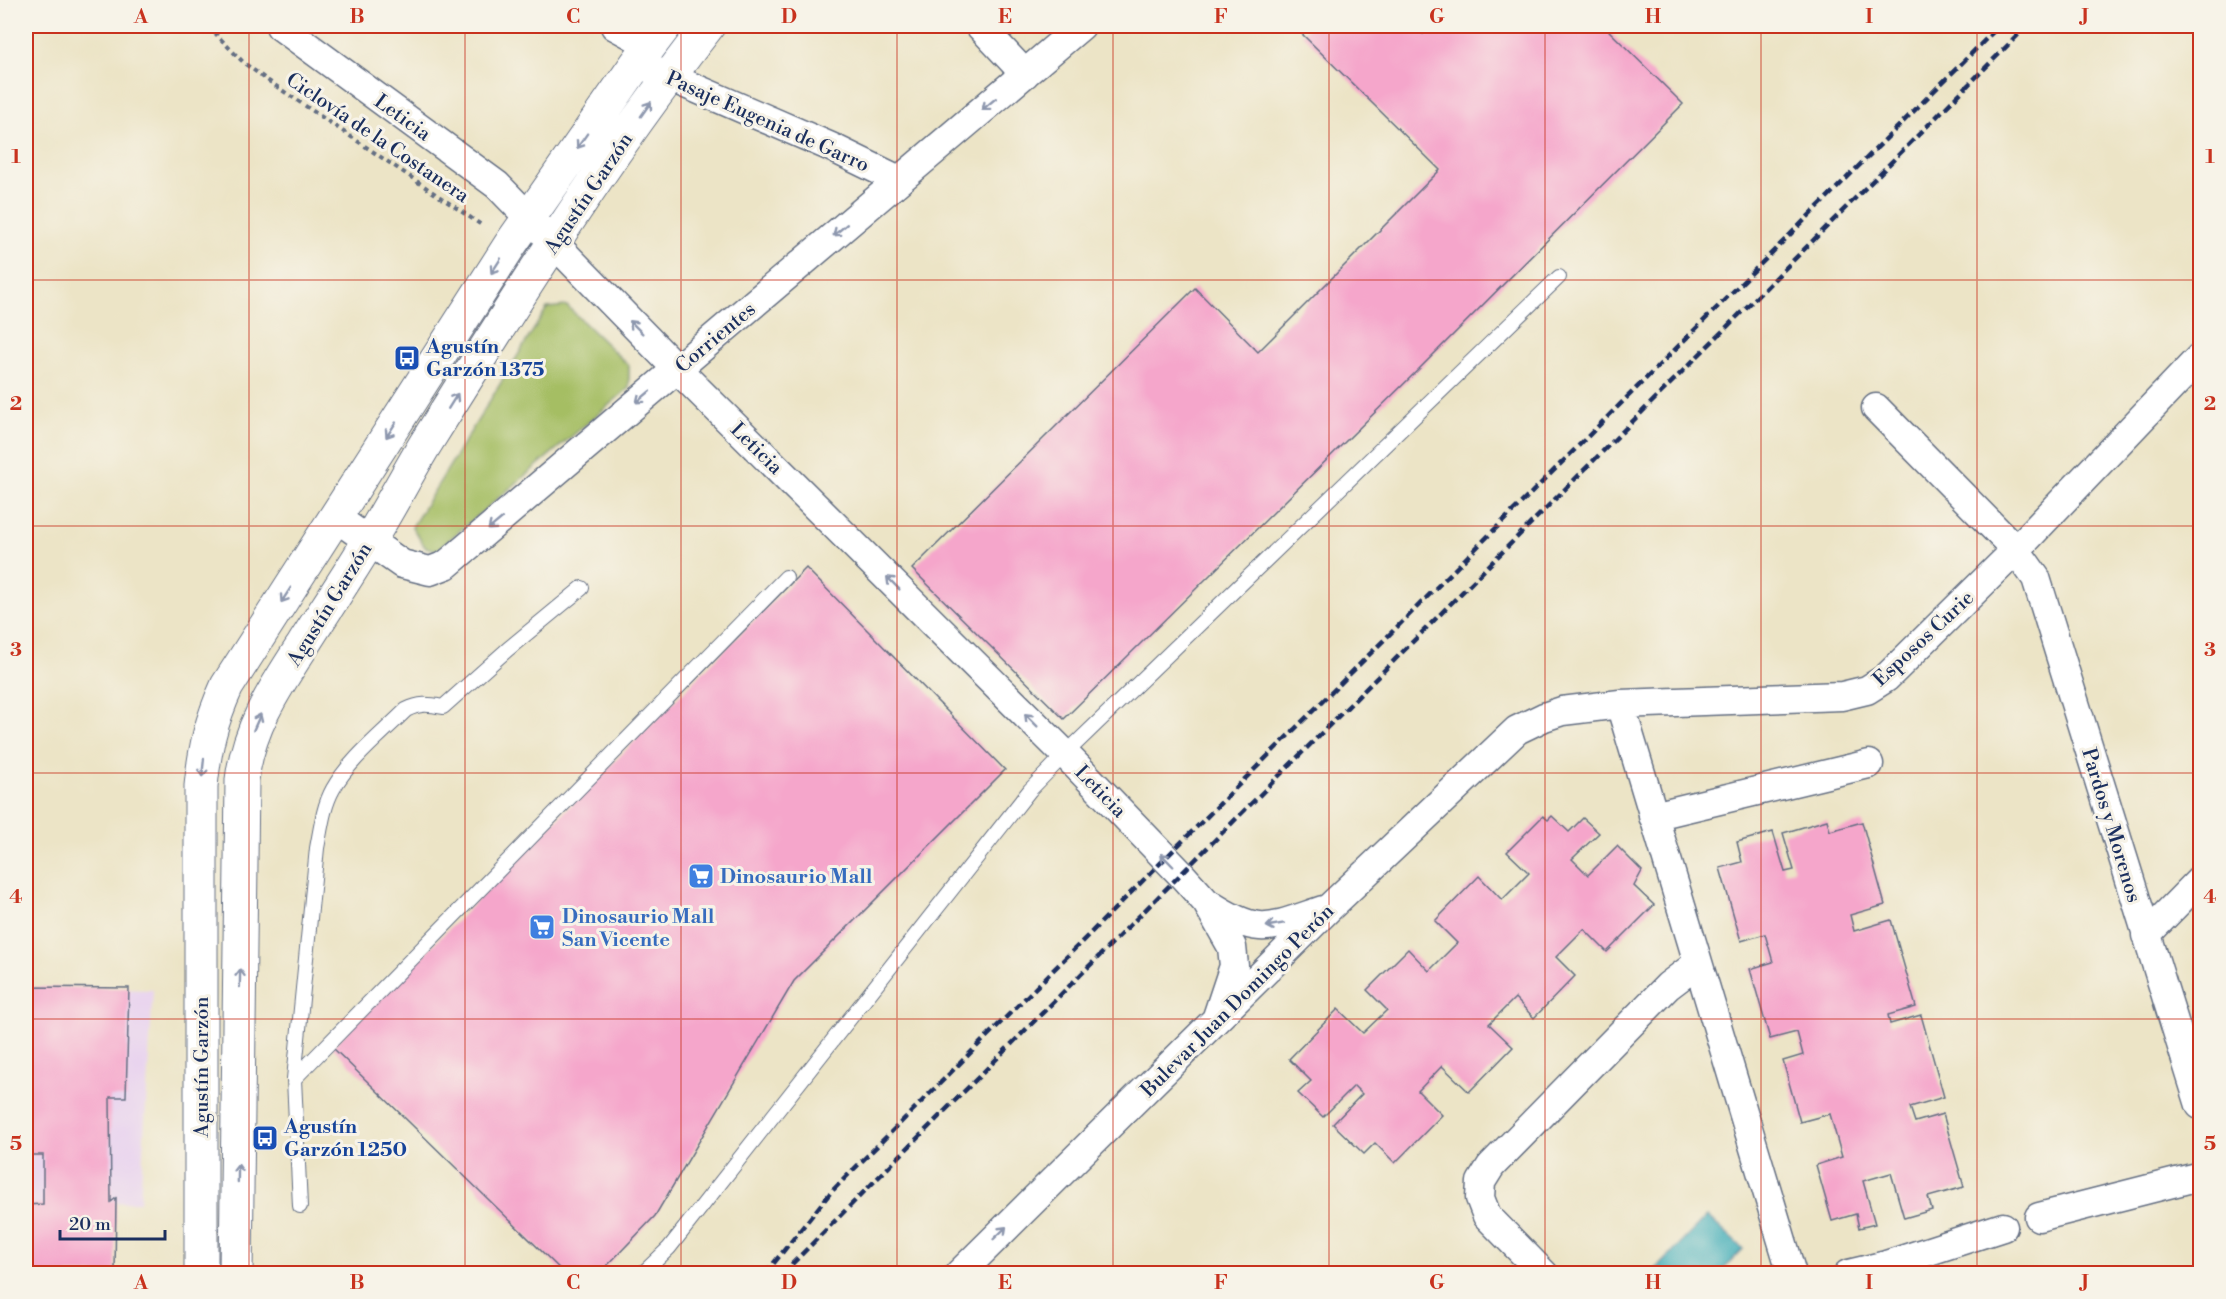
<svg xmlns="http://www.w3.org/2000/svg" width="2226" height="1299" viewBox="0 0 2226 1299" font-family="'Libre Bodoni',serif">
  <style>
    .built { fill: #e8d2ef }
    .green { fill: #a5be64; stroke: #607661; stroke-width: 1.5 }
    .water { fill: #3cacb7; stroke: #2c6e8a; stroke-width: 1.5 }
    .building { fill: #f5a6cb }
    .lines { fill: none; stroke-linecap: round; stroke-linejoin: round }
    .lane-casing { stroke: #646e82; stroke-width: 16 }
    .street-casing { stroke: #646e82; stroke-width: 31 }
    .secondary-casing { stroke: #646e82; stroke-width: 35 }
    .path { stroke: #646e82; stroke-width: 4; stroke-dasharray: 4.5 4.5; stroke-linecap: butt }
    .lane { stroke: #fff; stroke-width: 14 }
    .street { stroke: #fff; stroke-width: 28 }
    .secondary { stroke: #fff; stroke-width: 33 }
    .rail { stroke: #1b2f5e; stroke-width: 4.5; stroke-dasharray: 9 4.5; stroke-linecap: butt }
    .oneway { stroke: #8d97ae }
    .grid { fill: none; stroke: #c8321e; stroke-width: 1.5; stroke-opacity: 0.55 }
    .labels { text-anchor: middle; stroke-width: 6; stroke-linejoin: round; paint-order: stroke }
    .street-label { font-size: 20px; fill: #1b2f5e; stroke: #f7f3e8 }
    .transit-label { font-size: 20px; font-weight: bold; fill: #164399; stroke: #f7f3e8; text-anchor: start }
    .shop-label { font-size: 20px; font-weight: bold; fill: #366cbe; stroke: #f7f3e8; text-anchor: start }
    .neatline { fill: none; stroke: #c8321e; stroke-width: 2 }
    .grid-label { font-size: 20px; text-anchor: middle; font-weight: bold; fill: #c8321e }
  </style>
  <rect width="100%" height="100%" fill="#f7f3e8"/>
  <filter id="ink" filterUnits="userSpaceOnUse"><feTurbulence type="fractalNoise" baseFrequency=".0167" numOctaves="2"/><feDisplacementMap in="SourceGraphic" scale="12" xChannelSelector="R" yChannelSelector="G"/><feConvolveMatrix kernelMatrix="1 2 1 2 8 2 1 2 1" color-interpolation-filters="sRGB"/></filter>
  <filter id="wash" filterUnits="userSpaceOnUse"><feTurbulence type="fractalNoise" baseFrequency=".008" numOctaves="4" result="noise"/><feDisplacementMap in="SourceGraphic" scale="24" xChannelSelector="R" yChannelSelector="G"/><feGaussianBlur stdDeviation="1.35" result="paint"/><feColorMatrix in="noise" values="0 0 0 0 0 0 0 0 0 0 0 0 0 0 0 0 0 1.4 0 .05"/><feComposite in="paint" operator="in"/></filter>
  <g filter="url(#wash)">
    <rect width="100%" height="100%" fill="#ece4c6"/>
    <path class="built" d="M26 987 153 990 140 1202 26 1205Z"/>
    <path class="green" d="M567 306 629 366V388L437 550 425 547 412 527 547 308Z"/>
    <path class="water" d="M1707 1216 1743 1249 1720 1273H1652Z"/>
    <g id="blocks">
      <path class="building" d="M1310 26H1414L1423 34 1432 26H1604L1683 104 1419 369 1064 719 912 569 1195 288 1258 352 1440 170 1302 34Z
        M806 568 1005 770 794 981 655 1216 599 1274H565L332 1047Z
        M1543 816 1548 820 1552 816 1569 832 1583 818 1599 833 1572 859 1588 875 1617 846 1642 871 1634 886 1654 905 1607 952 1584 929 1556 957 1575 976 1534 1018 1515 998 1489 1024 1513 1047 1469 1092 1442 1066 1418 1091 1442 1115 1395 1163 1375 1143 1364 1154 1333 1124 1362 1094 1354 1086 1323 1117 1298 1093 1311 1081 1289 1059 1338 1009 1363 1033 1387 1010 1367 990 1408 949 1429 971 1457 943 1435 921 1479 876 1502 900 1529 873 1507 852Z
        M1827 820 1830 831 1862 822 1885 905 1850 915 1854 931 1891 920 1916 1007 1888 1015 1890 1024 1921 1015 1944 1097 1910 1107 1915 1122 1943 1114 1964 1187 1928 1197 1932 1210 1904 1218 1891 1173 1863 1181 1875 1224 1859 1228 1856 1214 1832 1221 1816 1165 1842 1157 1830 1114 1800 1122 1783 1061 1803 1055 1797 1032 1770 1039 1750 969 1773 962 1765 934 1741 941 1720 868 1742 862 1737 842 1773 832 1785 872 1794 870 1783 833Z
        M26 987 129 988 126 1097H110L111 1202 116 1198 115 1274H26V1205L43 1204V1155H26Z"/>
    </g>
  </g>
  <g filter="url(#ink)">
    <use href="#blocks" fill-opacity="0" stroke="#646e82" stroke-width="1.5"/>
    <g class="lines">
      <g class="lane-casing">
        <path id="lane" d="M294 1079 317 848C321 828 323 807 333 789 349 760 382 734 406 710 420 703 428 704 443 707L508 649 582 588
          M300 1206 294 1079 786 577
          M642 1274 669 1248 1030 790 1065 754 1559 277"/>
      </g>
      <g class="street-casing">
        <path id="street" d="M280 26 497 185 677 369 1065 754 1180 873 1207 903 1232 947 1234 966 1217 1017
          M615 26 650 45
          M980 26 1025 74
          M637 63 831 147 899 180
          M1876 408 2016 550 2036 578 2200 1105
          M335 517 402 564 430 571 446 565 1081 26
          M1620 704 1792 1274
          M1653 816 1869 764
          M1209 904C1259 937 1269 928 1323 910
          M2146 935 2200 880
          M2039 1217 2200 1176
          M959 1274 1330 907 1517 730 1544 717 1562 711 1620 704 1842 696 1867 690 1886 678 2016 550 2200 357
          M1544 1274 1487 1216 1480 1198 1481 1182 1491 1166 1668 986 1697 964
          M1848 1274 1886 1265 2003 1227"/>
      </g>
      <g class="secondary-casing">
        <path id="secondary" d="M201 1274V786C205 747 211 721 227 686L510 245 637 63 665 26
          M236 1274 242 780C248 728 275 688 303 645 325 610 348 576 369 541 389 509 406 476 426 443 515 301 605 157 708 26"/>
      </g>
      <path class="path" d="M208 26 244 63 267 80 483 226"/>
      <use href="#lane" class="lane"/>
      <use href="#street" class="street"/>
      <use href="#secondary" class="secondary"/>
      <path class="rail" d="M765 1274 831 1192 1999 26
        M782 1274 2027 26"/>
    </g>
    <defs><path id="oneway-shaft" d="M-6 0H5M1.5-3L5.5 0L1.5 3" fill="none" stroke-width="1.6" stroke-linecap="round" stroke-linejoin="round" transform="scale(1.5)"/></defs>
    <g class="oneway">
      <use href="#oneway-shaft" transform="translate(989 104) rotate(140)"/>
      <use href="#oneway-shaft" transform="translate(646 109) rotate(-55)"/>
      <use href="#oneway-shaft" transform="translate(582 141) rotate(125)"/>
      <use href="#oneway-shaft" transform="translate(840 230) rotate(140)"/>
      <use href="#oneway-shaft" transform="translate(496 266) rotate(123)"/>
      <use href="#oneway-shaft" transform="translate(636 327) rotate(-135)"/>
      <use href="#oneway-shaft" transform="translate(643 397) rotate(140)"/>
      <use href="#oneway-shaft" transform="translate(453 401) rotate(-58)"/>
      <use href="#oneway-shaft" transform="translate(391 430) rotate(123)"/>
      <use href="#oneway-shaft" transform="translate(495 524) rotate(140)"/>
      <use href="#oneway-shaft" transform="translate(893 583) rotate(-135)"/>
      <use href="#oneway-shaft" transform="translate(286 595) rotate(123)"/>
      <use href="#oneway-shaft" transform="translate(1031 720) rotate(-135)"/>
      <use href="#oneway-shaft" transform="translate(257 722) rotate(-66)"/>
      <use href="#oneway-shaft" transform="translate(203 768) rotate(96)"/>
      <use href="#oneway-shaft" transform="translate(1167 860) rotate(-134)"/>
      <use href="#oneway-shaft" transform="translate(1275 925) rotate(170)"/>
      <use href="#oneway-shaft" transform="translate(240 978) rotate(-89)"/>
      <use href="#oneway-shaft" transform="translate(238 1173) rotate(-89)"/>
      <use href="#oneway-shaft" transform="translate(1000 1233) rotate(-44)"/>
    </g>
  </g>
  <path class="grid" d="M249 26V1274M465 26V1274M681 26V1274M897 26V1274M1113 26V1274M1329 26V1274M1545 26V1274M1761 26V1274M1977 26V1274M26 280H2200M26 526H2200M26 773H2200M26 1019H2200"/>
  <defs>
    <g id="bus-square" transform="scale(1.35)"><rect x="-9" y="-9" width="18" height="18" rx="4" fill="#1a4fb4" stroke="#f7f3e8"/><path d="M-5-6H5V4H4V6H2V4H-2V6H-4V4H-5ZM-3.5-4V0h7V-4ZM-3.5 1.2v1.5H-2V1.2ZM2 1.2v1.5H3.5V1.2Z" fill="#fff"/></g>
    <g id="supermarket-square" transform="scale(1.35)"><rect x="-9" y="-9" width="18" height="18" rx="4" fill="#3f7fe0" stroke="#f7f3e8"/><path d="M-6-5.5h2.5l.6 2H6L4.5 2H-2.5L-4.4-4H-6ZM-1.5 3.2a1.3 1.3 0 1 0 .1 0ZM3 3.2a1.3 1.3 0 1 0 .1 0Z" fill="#fff"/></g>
  </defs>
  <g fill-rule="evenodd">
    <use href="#bus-square" x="407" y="358"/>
    <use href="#supermarket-square" x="701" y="876"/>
    <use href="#supermarket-square" x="542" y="927"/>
    <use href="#bus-square" x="265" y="1138"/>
  </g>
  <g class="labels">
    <g class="street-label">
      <text transform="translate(403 117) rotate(36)" y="7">Leticia</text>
      <text transform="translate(768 121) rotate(24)" y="7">Pasaje Eugenia de Garro</text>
      <text transform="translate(378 137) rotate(34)" y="7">Ciclovía de la Costanera</text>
      <text transform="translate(588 193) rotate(-56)" y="7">Agustín Garzón</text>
      <text transform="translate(715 337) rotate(-40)" y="7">Corrientes</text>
      <text transform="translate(757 448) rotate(45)" y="7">Leticia</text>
      <text transform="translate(329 604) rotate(-58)" y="7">Agustín Garzón</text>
      <text transform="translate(1923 638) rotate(-43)" y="7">Esposos Curie</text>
      <text transform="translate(1101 791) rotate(46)" y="7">Leticia</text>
      <text transform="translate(2112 825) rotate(73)" y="7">Pardos y Morenos</text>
      <text transform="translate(1237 1000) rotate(-45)" y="7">Bulevar Juan Domingo Perón</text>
      <text transform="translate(201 1067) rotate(-90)" y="7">Agustín Garzón</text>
    </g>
    <g class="transit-label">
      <text x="426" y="353">Agustín<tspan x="426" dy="23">Garzón 1375</tspan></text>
      <text x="284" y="1133">Agustín<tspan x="284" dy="23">Garzón 1250</tspan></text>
    </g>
    <g class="shop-label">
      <text x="720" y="883">Dinosaurio Mall</text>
      <text x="562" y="923">Dinosaurio Mall<tspan x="562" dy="23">San Vicente</tspan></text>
    </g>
  </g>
  <rect width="2226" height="1299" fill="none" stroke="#f7f3e8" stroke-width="66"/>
  <path d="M60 1230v9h105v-9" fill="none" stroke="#1b2f5e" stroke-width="3"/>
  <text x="69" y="1230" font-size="18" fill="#1b2f5e" stroke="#f7f3e8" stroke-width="4.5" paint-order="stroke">20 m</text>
  <rect x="33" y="33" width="2160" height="1233" class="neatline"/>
  <g class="grid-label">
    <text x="141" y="23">A</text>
    <text x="357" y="23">B</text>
    <text x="573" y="23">C</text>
    <text x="789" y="23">D</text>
    <text x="1005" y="23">E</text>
    <text x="1221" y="23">F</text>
    <text x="1437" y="23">G</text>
    <text x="1653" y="23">H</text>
    <text x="1869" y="23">I</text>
    <text x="2085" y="23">J</text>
    <text x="16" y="163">1</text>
    <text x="2210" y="163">1</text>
    <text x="16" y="410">2</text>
    <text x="2210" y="410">2</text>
    <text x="16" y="656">3</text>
    <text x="2210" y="656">3</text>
    <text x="16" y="903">4</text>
    <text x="2210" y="903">4</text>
    <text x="16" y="1150">5</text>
    <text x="2210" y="1150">5</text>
    <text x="141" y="1289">A</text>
    <text x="357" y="1289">B</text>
    <text x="573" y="1289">C</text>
    <text x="789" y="1289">D</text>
    <text x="1005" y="1289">E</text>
    <text x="1221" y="1289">F</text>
    <text x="1437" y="1289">G</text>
    <text x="1653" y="1289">H</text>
    <text x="1869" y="1289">I</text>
    <text x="2085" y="1289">J</text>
  </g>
</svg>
